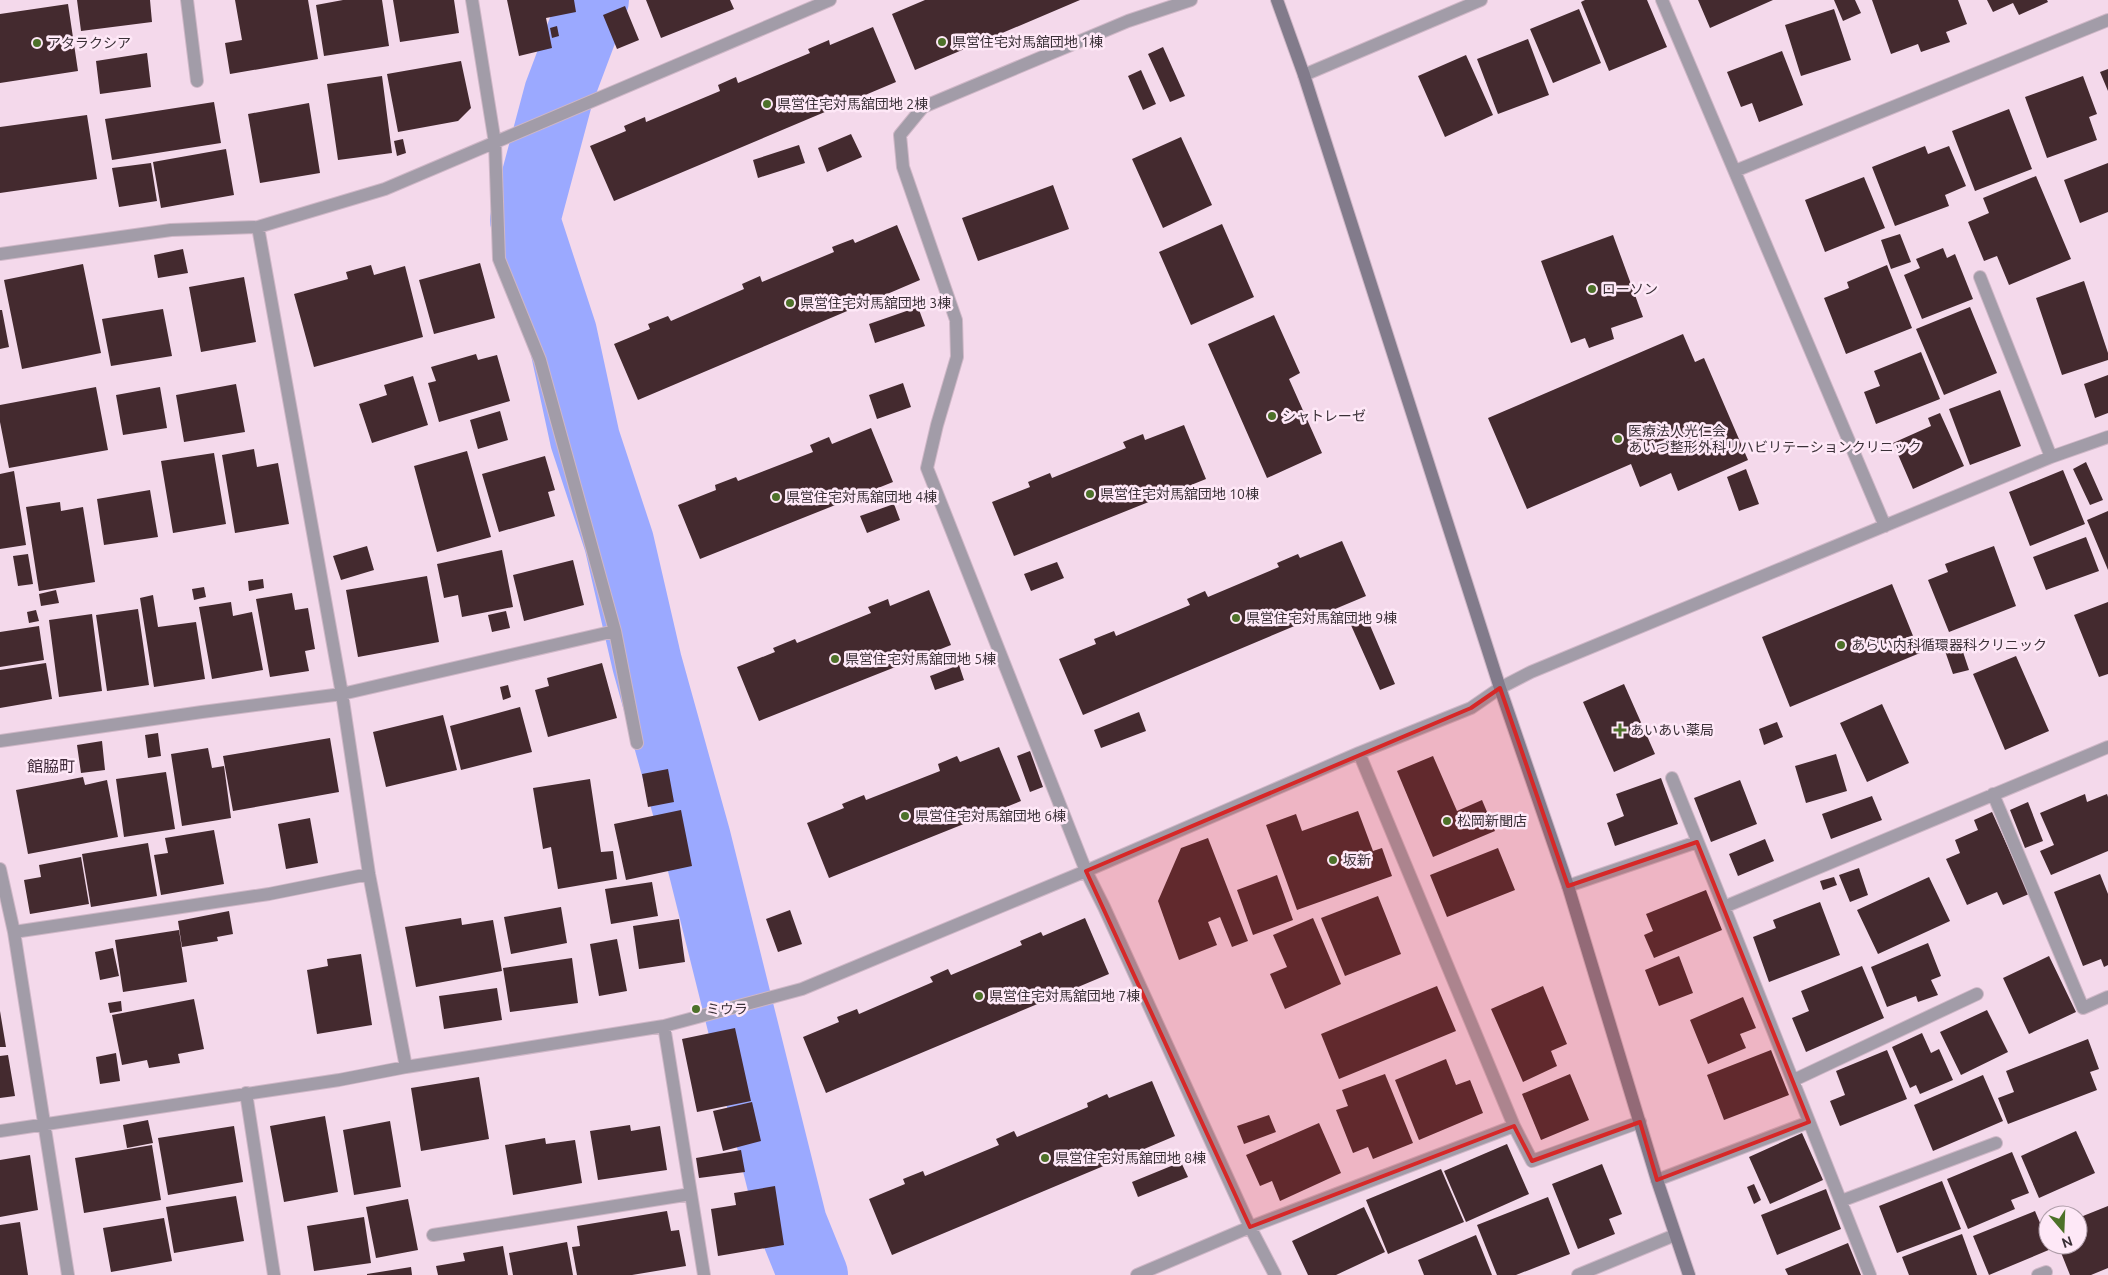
<svg xmlns="http://www.w3.org/2000/svg" width="2108" height="1275" viewBox="0 0 2108 1275" font-family="Ubuntu,'Noto Sans JP',sans-serif">
  <style>
    .lines { fill: none; stroke-linecap: round; stroke-linejoin: round }
    .river { stroke: #9ba9ff; stroke-width: 70 }
    .building { fill: #442a2f }
    .street-casing { stroke: #cfb7c7; stroke-width: 14 }
    .secondary-casing { stroke: #cfb7c7; stroke-width: 14 }
    .street { stroke: #a29ca8; stroke-width: 12 }
    .secondary { stroke: #827b8b; stroke-width: 12 }
    .marked { fill: #d62828; fill-opacity: 0.2; stroke: #d62828; stroke-width: 4; stroke-linejoin: round }
    .poi-dot { fill: #4d7129; stroke: #fee8f7; stroke-width: 2 }
    .labels { text-anchor: middle; stroke-width: 5; stroke-linejoin: round; paint-order: stroke }
    .poi-label { font-size: 14px; fill: #3a3037; stroke: #fee8f7; text-anchor: start }
    .quarter-label { font-size: 16px; fill: #402b3a; stroke: #fee8f7 }
  </style>
  <rect width="100%" height="100%" fill="#f4d9eb"/>
  <g class="lines">
    <path class="river" d="M594 0 559 93 525 220 562 333 585 439 619 542 647 663 696 839 792 1223 813 1275"/>
  </g>
  <path class="building" d="M77 0H150L152 22 81 31Z
    M235 0H308L318 59 230 74 225 43 242 40Z
    M343 0H382L389 46 324 56 316 5Z
    M393 0H454L459 33 400 42Z
    M507 0H574L576 12 546 18 552 48 519 56Z
    M646 0H730L734 9 661 38Z
    M925 0H1080L915 70 892 14Z
    M1585 0H1647L1667 47 1609 71 1581 2Z
    M1698 0H1773L1710 28Z
    M1834 0H1855L1861 13 1843 21Z
    M1872 0H1958L1967 24 1946 32 1950 42 1921 52 1918 44 1891 54Z
    M1987 0H2047L2048 2 2019 15 2013 3 1993 12Z
    M68 4 78 71 0 83V14Z
    M625 6 639 40 617 49 603 15Z
    M1579 9 1601 63 1553 83 1530 29Z
    M1834 9 1851 60 1801 76 1785 25Z
    M557 26 559 36 552 38 550 28Z
    M873 27 896 82 614 201 590 146 626 131 624 126 645 117 646 122 720 91 718 85 736 77 738 83 810 53 808 49 829 40 830 45Z
    M1528 39 1549 95 1498 114 1477 59Z
    M1163 47 1185 96 1170 102 1148 54Z
    M1782 51 1803 105 1759 122 1752 103 1741 107 1727 72Z
    M147 53 151 87 100 94 96 61Z
    M1466 55 1493 115 1445 137 1418 76Z
    M461 61 471 108 458 121 398 132 387 74Z
    M2108 69V91L2100 72Z
    M1141 70 1156 104 1143 110 1128 76Z
    M382 76 392 153 338 160 327 84Z
    M2083 76 2097 114 2089 117 2097 140 2047 158 2025 97Z
    M214 102 221 143 112 160 105 119Z
    M309 103 320 173 260 183 248 114Z
    M2009 109 2032 169 1975 191 1952 131Z
    M87 115 97 179 0 193V127Z
    M851 134 862 157 827 172 818 148Z
    M1181 137 1212 205 1163 228 1132 159Z
    M403 139 406 153 397 156 394 141Z
    M799 145 805 163 758 178 753 160Z
    M1925 146 1928 154 1949 146 1966 186 1945 195 1949 206 1895 226 1872 167Z
    M226 149 234 195 161 208 153 162Z
    M151 163 157 201 119 207 112 168Z
    M2108 163V212L2080 223 2064 180Z
    M2036 176 2071 259 2009 285 1997 256 1984 261 1968 222 1989 213 1983 198Z
    M1864 177 1885 228 1825 252 1805 200Z
    M1053 185 1069 229 978 261 962 218Z
    M1222 224 1254 297 1191 325 1159 252Z
    M897 225 920 280 638 400 614 344 650 329 648 324 668 316 671 321 744 289 742 284 760 276 762 282 834 252 832 247 853 239 855 243Z
    M1900 234 1911 262 1891 269 1881 240Z
    M1613 235 1643 317 1611 328 1614 339 1589 348 1585 338 1571 343 1541 261Z
    M1943 248 1947 258 1955 254 1973 299 1922 319 1904 275 1920 268 1916 259Z
    M183 249 188 273 158 278 154 255Z
    M480 263 495 318 434 334 419 280Z
    M83 264 101 353 22 369 4 280Z
    M371 265 374 275 405 266 423 337 314 367 294 294 348 279 346 272Z
    M1887 265 1912 328 1846 354 1824 298 1849 288 1847 282Z
    M244 277 256 342 201 352 189 287Z
    M2084 281 2108 353V360L2062 375 2036 298Z
    M918 307 925 326 875 343 869 324Z
    M1970 307 1997 373 1944 395 1916 329Z
    M163 309 172 356 111 366 102 319Z
    M0 310H2L9 347 0 349Z
    M1274 315 1300 373 1289 379 1322 453 1267 478 1208 344Z
    M1683 334 1695 362 1704 358 1748 460 1678 491 1671 473 1640 487 1631 464 1527 509 1488 418Z
    M1921 352 1940 399 1876 424 1864 392 1880 386 1874 371Z
    M476 354 478 360 497 355 510 401 439 422 428 383 436 381 431 367Z
    M2108 375V413L2095 418 2084 384Z
    M413 376 428 425 372 443 359 404 387 395 384 385Z
    M903 383 911 407 877 419 869 395Z
    M236 384 245 432 184 442 176 395Z
    M96 387 108 450 9 468 0 422V405Z
    M160 387 167 428 123 435 116 395Z
    M2000 390 2021 446 1970 465 1949 409Z
    M500 411 508 440 478 449 470 420Z
    M1940 413 1964 466 1913 489 1893 443 1931 426 1928 418Z
    M1184 425 1206 479 1014 556 992 502 1030 487 1028 482 1050 473 1052 478 1126 448 1123 442 1143 434 1145 440Z
    M871 428 893 482 700 559 678 505 716 490 715 485 736 477 738 481 813 452 810 445 829 437 832 444Z
    M254 449 257 467 278 463 289 524 235 533 222 455Z
    M467 451 491 537 437 552 414 466Z
    M214 453 226 524 173 533 161 461Z
    M545 456 555 490 548 492 555 516 499 532 482 474Z
    M2086 462 2103 500 2090 505 2073 469Z
    M1746 469 1759 504 1739 511 1727 477Z
    M2063 470 2085 524 2030 546 2009 492Z
    M14 471 26 545 0 549V474Z
    M150 490 158 537 104 545 97 499Z
    M60 502 61 511 83 507 95 582 39 591 26 507Z
    M894 504 900 520 867 533 860 516Z
    M2108 511V570L2087 520Z
    M2086 537 2099 571 2046 590 2033 557Z
    M1342 541 1366 596 1083 715 1059 659 1096 644 1094 639 1114 631 1116 636 1190 605 1187 599 1205 591 1208 597 1279 567 1277 563 1298 554 1300 558Z
    M367 546 374 570 341 580 333 556Z
    M1994 546 2016 606 1949 632 1928 580 1948 572 1945 564Z
    M502 550 513 607 462 617 458 595 444 598 437 564Z
    M28 554 33 584 18 586 13 556Z
    M573 560 584 605 524 621 513 575Z
    M1057 562 1064 578 1031 591 1024 574Z
    M427 576 439 642 358 657 346 590Z
    M263 579 264 588 249 591 248 581Z
    M1892 584 1920 653 1790 707 1762 637Z
    M204 587 206 597 194 600 192 589Z
    M56 590 59 603 41 606 39 594Z
    M929 590 951 645 759 721 737 667 775 652 773 648 795 639 797 643 871 613 868 607 888 599 890 606Z
    M292 593 295 610 308 608 315 649 305 651 309 671 270 677 256 599Z
    M153 595 158 627 196 622 205 679 154 687 140 598Z
    M231 602 233 616 252 612 263 670 212 679 199 607Z
    M2108 602V674L2099 677 2074 615Z
    M138 609 149 685 107 691 96 615Z
    M36 610 39 621 29 623 27 612Z
    M506 611 510 628 492 632 488 615Z
    M92 614 102 691 59 697 49 620Z
    M1366 616 1395 684 1380 690 1350 623Z
    M39 626 44 660 0 667V632Z
    M1961 646 1969 670 1953 674 1945 651Z
    M2016 656 2049 731 2005 750 1973 674Z
    M46 663 52 699 0 708V670Z
    M602 663 617 718 548 737 535 690 549 686 547 678Z
    M959 665 964 680 935 690 930 676Z
    M1624 684 1655 754 1614 772 1583 702Z
    M508 685 511 697 503 700 500 687Z
    M1882 704 1909 763 1867 782 1840 723Z
    M520 707 532 752 461 770 450 726Z
    M1139 712 1146 731 1101 748 1094 730Z
    M443 715 457 770 386 787 373 732Z
    M1777 722 1783 737 1764 745 1759 729Z
    M158 733 161 756 148 758 145 735Z
    M330 738 339 792 233 811 223 756Z
    M102 741 105 770 81 773 77 745Z
    M999 747 1021 801 829 878 807 823 844 808 842 804 864 795 866 800 940 771 938 764 957 756 960 762Z
    M208 748 212 768 224 766 231 818 182 826 171 754Z
    M1030 751 1043 787 1030 792 1017 756Z
    M1836 754 1847 791 1806 803 1795 766Z
    M1433 756 1457 811 1482 800 1495 831 1433 857 1397 771Z
    M668 769 674 802 648 807 642 774Z
    M166 772 175 829 124 837 116 779Z
    M83 777 85 785 107 780 118 837 28 854 16 790Z
    M1661 778 1678 824 1615 846 1607 823 1624 816 1616 794Z
    M590 779 601 852 613 851 617 879 558 889 551 847 543 849 533 788Z
    M1740 780 1757 824 1711 842 1694 798Z
    M2085 794 2087 802 2107 794 2108 797V851L2051 875 2040 851 2054 845 2040 813Z
    M1872 796 1882 820 1831 839 1822 814Z
    M2028 802 2043 841 2025 848 2010 810Z
    M681 810 692 866 626 880 614 824Z
    M1358 811 1373 851 1382 848 1392 876 1297 910 1266 825 1296 814 1302 831Z
    M1992 812 2029 894 2003 905 1997 892 1967 905 1946 859 1960 853 1955 840 1978 830 1974 820Z
    M310 818 318 863 286 869 278 824Z
    M214 830 224 884 161 895 154 855 168 853 165 838Z
    M1208 838 1248 941 1232 947 1220 917 1208 922 1217 945 1179 960 1158 901 1181 848Z
    M1765 839 1774 861 1738 876 1729 854Z
    M148 843 157 896 91 907 82 854Z
    M1498 848 1515 890 1447 917 1430 875Z
    M81 857 89 904 30 914 24 880 41 877 39 865Z
    M1859 868 1868 895 1850 902 1839 875Z
    M2100 874 2108 894V965L2104 967 2101 959 2083 966 2054 892Z
    M1277 875 1293 920 1253 935 1237 890Z
    M1834 877 1837 885 1823 890 1820 881Z
    M1929 877 1950 921 1878 954 1857 910Z
    M652 882 658 916 611 924 605 889Z
    M1706 890 1722 930 1654 958 1644 935 1653 931 1646 914Z
    M1378 896 1401 954 1345 976 1321 918Z
    M1820 902 1840 955 1769 982 1753 937 1776 928 1773 920Z
    M561 907 567 943 511 954 504 917Z
    M790 910 802 944 778 952 766 919Z
    M229 911 233 934 217 937 218 941 182 947 178 921Z
    M461 918 462 925 493 920 502 971 416 987 405 927Z
    M1085 918 1109 974 826 1093 803 1037 839 1022 837 1017 857 1009 859 1014 933 982 930 977 948 969 951 975 1022 945 1020 941 1041 932 1043 936Z
    M1313 918 1341 984 1285 1009 1270 974 1287 967 1273 935Z
    M679 919 685 962 639 969 633 926Z
    M179 930 187 982 123 992 115 940Z
    M617 939 627 991 599 996 590 944Z
    M1928 943 1941 976 1931 980 1938 995 1918 1002 1916 996 1887 1007 1871 967Z
    M113 948 119 976 100 980 95 952Z
    M361 954 372 1025 317 1034 307 970 328 966 327 959Z
    M1679 956 1693 993 1659 1006 1645 970Z
    M2049 956 2076 1012 2029 1034 2003 978Z
    M572 958 578 1003 510 1012 503 968Z
    M1862 966 1884 1018 1806 1052 1792 1018 1809 1011 1801 991Z
    M1437 986 1456 1031 1339 1079 1321 1034Z
    M1543 986 1567 1044 1551 1051 1557 1066 1523 1082 1491 1009Z
    M497 988 502 1020 444 1029 439 996Z
    M1743 997 1756 1028 1740 1034 1746 1048 1708 1064 1690 1020Z
    M194 999 204 1049 178 1054 180 1063 149 1068 147 1060 122 1065 112 1015Z
    M121 1001 122 1011 110 1013 108 1003Z
    M1987 1010 2008 1052 1961 1075 1940 1032Z
    M0 1011 6 1047H0Z
    M735 1028 751 1101 697 1112 682 1039Z
    M1922 1033 1931 1053 1939 1049 1953 1080 1920 1094 1916 1085 1910 1088 1892 1047Z
    M2088 1039 2099 1069 2090 1072 2097 1090 2008 1124 1998 1098 2014 1092 2006 1071Z
    M1771 1050 1789 1095 1724 1120 1707 1075Z
    M1887 1050 1907 1099 1840 1126 1830 1101 1845 1095 1836 1071Z
    M116 1053 120 1081 100 1084 96 1057Z
    M8 1055 15 1096 0 1098V1056Z
    M1446 1059 1456 1085 1470 1080 1483 1113 1419 1140 1395 1080Z
    M1385 1074 1413 1143 1373 1159 1368 1147 1353 1153 1336 1110 1348 1106 1342 1090Z
    M1570 1074 1589 1120 1541 1140 1522 1094Z
    M1983 1075 2003 1121 1933 1151 1914 1105Z
    M479 1077 489 1139 421 1151 411 1088Z
    M1152 1081 1175 1136 892 1255 869 1199 905 1184 903 1179 923 1171 925 1176 999 1145 996 1139 1014 1131 1017 1137 1088 1107 1087 1103 1107 1094 1109 1098Z
    M752 1102 761 1141 723 1151 713 1111Z
    M1269 1115 1276 1132 1244 1144 1237 1126Z
    M325 1116 338 1192 284 1202 270 1126Z
    M148 1120 153 1143 127 1148 123 1125Z
    M390 1121 401 1187 354 1195 343 1130Z
    M1319 1123 1341 1173 1280 1201 1272 1181 1260 1186 1246 1155Z
    M630 1125 631 1131 660 1126 667 1170 598 1180 590 1131Z
    M234 1126 243 1182 168 1195 158 1138Z
    M2076 1131 2095 1173 2039 1198 2021 1156Z
    M1802 1133 1823 1180 1770 1204 1749 1157Z
    M545 1138 546 1144 575 1140 582 1183 513 1195 505 1145Z
    M1507 1144 1529 1194 1466 1222 1444 1171Z
    M152 1145 161 1200 84 1213 75 1158Z
    M741 1150 745 1172 699 1178 696 1158Z
    M2012 1152 2029 1193 2011 1200 2015 1209 1968 1229 1947 1179Z
    M30 1155 38 1210 0 1217V1160Z
    M1181 1162 1188 1177 1138 1197 1132 1182Z
    M1602 1164 1622 1214 1609 1219 1615 1234 1578 1249 1552 1184Z
    M1441 1169 1464 1222 1388 1254 1366 1200Z
    M1942 1181 1961 1229 1897 1253 1879 1206Z
    M1754 1184 1761 1200 1754 1204 1747 1187Z
    M775 1186 784 1245 718 1256 711 1209 736 1205 734 1193Z
    M1826 1189 1841 1229 1777 1255 1761 1215Z
    M236 1196 244 1241 174 1253 166 1207Z
    M1548 1197 1570 1254 1516 1275H1497L1477 1225Z
    M408 1199 418 1250 376 1258 366 1207Z
    M2108 1206V1268L2091 1275H2070L2058 1245H2078V1218Z
    M1364 1207 1385 1252 1336 1275H1308L1292 1241Z
    M667 1211 671 1231 679 1230 686 1266 632 1275H577L572 1247 580 1246 577 1226Z
    M2035 1211 2051 1249 1989 1275 1973 1236Z
    M364 1217 371 1263 314 1271 307 1226Z
    M164 1218 172 1261 111 1272 103 1228Z
    M20 1222 28 1275H0V1225Z
    M1962 1234 1977 1275H1909L1902 1257Z
    M1476 1235 1492 1275H1424L1418 1260Z
    M567 1242 573 1275H513L509 1253Z
    M1848 1243 1861 1275H1788L1785 1269Z
    M503 1246 508 1275H438L436 1266 465 1261 463 1253Z
    M411 1267 412 1275H367V1274Z"/>
  <g class="lines">
    <g class="street-casing">
      <path id="street" d="M187 0 197 81
        M472 0 495 143 499 259 540 360 615 631 637 743
        M1191 0 1128 21 923 107 900 135 903 167 956 320 957 357 937 425 927 468 1086 871 1104 907 1250 1227 1275 1275
        M1662 0 1885 526
        M1304 75 1481 0
        M1735 171 2108 20
        M258 227 342 694 369 874 406 1067
        M0 254 171 230 258 227 385 189 830 0
        M1980 277 2051 457
        M0 741 202 712 342 694 615 631
        M1672 778 1724 907
        M1993 794 2083 1008 2108 997
        M0 869 14 932 68 1275
        M1568 886 1697 842
        M14 932 269 894 369 874
        M664 1026 704 1275
        M1794 1080 1977 994
        M246 1093 274 1275
        M1514 1126 1532 1161 1640 1122
        M0 1131 339 1080 406 1067 664 1026 802 989 1086 871 1359 753 1471 708 1500 688 1531 672 2051 457 2108 437
        M1657 1180 1809 1122
        M1841 1201 1996 1143
        M433 1235 691 1194
        M1137 1275 1250 1227 1514 1126 1359 753
        M1578 1275 1675 1235
        M1870 1275 1724 907 2108 747
        M2038 1275 2046 1272"/>
    </g>
    <g class="secondary-casing">
      <path id="secondary" d="M1277 0 1304 75 1500 688 1568 886 1657 1180 1689 1275"/>
    </g>
    <use href="#street" class="street"/>
    <use href="#secondary" class="secondary"/>
  </g>
  <path class="marked" d="M1500 688 1568 886 1697 842 1809 1122 1657 1180 1640 1122 1532 1161 1514 1126 1250 1227 1086 871 1471 708Z"/>
  <g class="poi-dot">
    <circle cx="942" cy="42" r="5"/>
    <circle cx="37" cy="43" r="5"/>
    <circle cx="767" cy="104" r="5"/>
    <circle cx="1592" cy="289" r="5"/>
    <circle cx="790" cy="303" r="5"/>
    <circle cx="1272" cy="416" r="5"/>
    <circle cx="1618" cy="439" r="5"/>
    <circle cx="1090" cy="494" r="5"/>
    <circle cx="776" cy="497" r="5"/>
    <circle cx="1236" cy="618" r="5"/>
    <circle cx="1841" cy="645" r="5"/>
    <circle cx="835" cy="659" r="5"/>
    <path d="M1617.5 722.5h5v5h5v5h-5v5h-5v-5h-5v-5h5z"/>
    <circle cx="905" cy="816" r="5"/>
    <circle cx="1447" cy="821" r="5"/>
    <circle cx="1333" cy="860" r="5"/>
    <circle cx="979" cy="996" r="5"/>
    <circle cx="696" cy="1009" r="5"/>
    <circle cx="1045" cy="1158" r="5"/>
  </g>
  <g class="labels">
    <g class="poi-label">
      <text x="952" y="47">県営住宅対馬舘団地 1棟</text>
      <text x="47" y="48">アタラクシア</text>
      <text x="777" y="109">県営住宅対馬舘団地 2棟</text>
      <text x="1602" y="294">ローソン</text>
      <text x="800" y="308">県営住宅対馬舘団地 3棟</text>
      <text x="1282" y="421">シャトレーゼ</text>
      <text x="1628" y="436">医療法人光仁会<tspan x="1628" dy="16">あいづ整形外科リハビリテーションクリニック</tspan></text>
      <text x="1100" y="499">県営住宅対馬舘団地 10棟</text>
      <text x="786" y="502">県営住宅対馬舘団地 4棟</text>
      <text x="1246" y="623">県営住宅対馬舘団地 9棟</text>
      <text x="1851" y="650">あらい内科循環器科クリニック</text>
      <text x="845" y="664">県営住宅対馬舘団地 5棟</text>
      <text x="1630" y="735">あいあい薬局</text>
      <text x="915" y="821">県営住宅対馬舘団地 6棟</text>
      <text x="1457" y="826">松岡新聞店</text>
      <text x="1343" y="865">坂新</text>
      <text x="989" y="1001">県営住宅対馬舘団地 7棟</text>
      <text x="706" y="1014">ミウラ</text>
      <text x="1055" y="1163">県営住宅対馬舘団地 8棟</text>
    </g>
    <g class="quarter-label">
      <text x="51" y="772">館脇町</text>
    </g>
  </g>
  <g transform="translate(2063 1230) rotate(161)"><circle r="24" fill="#fee8f7" stroke="#b09eaa"/>
  <path d="M0-4L9 19L0 12L-9 19Z" fill="#4d7129"/>
  <text y="-8" font-size="14" font-weight="bold" text-anchor="middle" fill="#3a3037">N</text>
  </g>
</svg>
